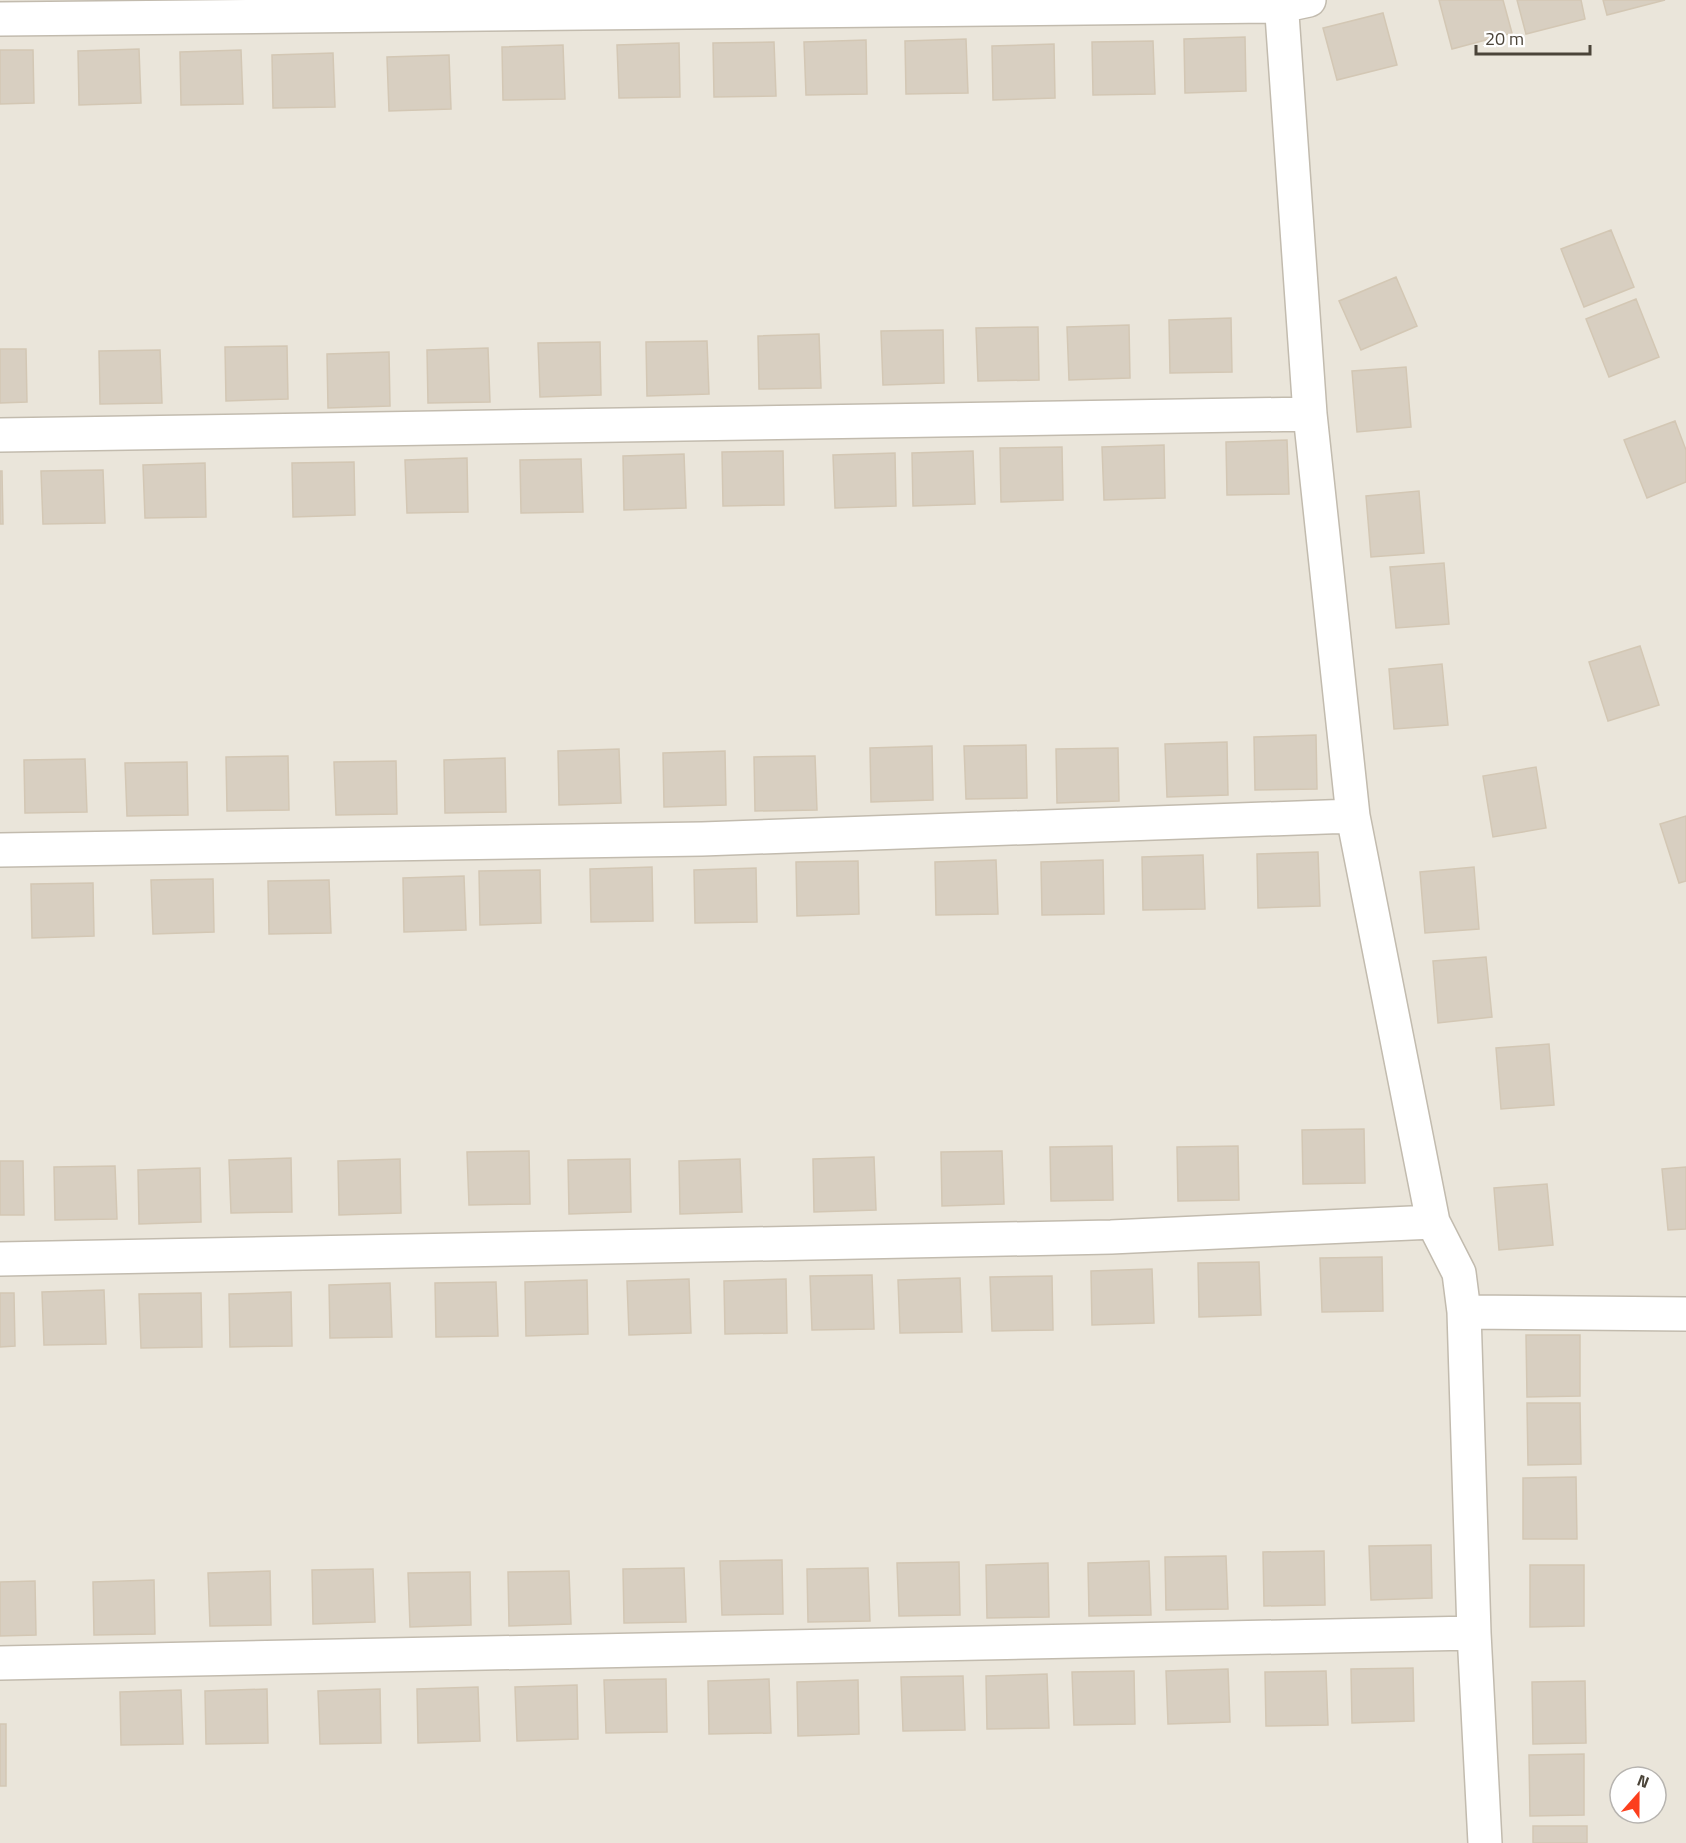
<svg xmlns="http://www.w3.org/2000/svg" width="1686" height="1843" viewBox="0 0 1686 1843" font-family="'Titillium Web',sans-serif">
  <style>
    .residential { fill: #eae5da; fill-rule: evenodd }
    .building { fill: #d8cfc1; stroke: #d3c7b4; stroke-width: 1.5 }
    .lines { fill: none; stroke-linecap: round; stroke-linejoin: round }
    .minor-casing { stroke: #c2bbae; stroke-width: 36 }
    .minor { stroke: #fff; stroke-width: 33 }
  </style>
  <rect width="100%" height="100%" fill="#f6f3ec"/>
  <path class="residential" d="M0 0H1686V1843H0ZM1620 1777H1656V1813H1620Z"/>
  <path class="building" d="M1439 0H1503L1512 33 1452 49Z
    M1517 0H1581L1585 19 1526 34Z
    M1603 0H1665L1607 15Z
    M1383 13 1397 65 1337 80 1323 28Z
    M1245 37 1246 91 1185 93 1184 39Z
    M966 39 968 93 906 94 905 41Z
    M866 40 867 94 806 95 804 42Z
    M1153 41 1155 94 1093 95 1092 42Z
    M774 42 776 96 714 97 713 43Z
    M679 43 680 97 619 98 617 45Z
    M1054 44 1055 98 993 100 992 46Z
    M563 45 565 99 503 100 502 47Z
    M139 49 141 103 79 105 78 51Z
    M0 50H33L34 103 0 104Z
    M241 50 243 104 181 105 180 52Z
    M333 53 335 107 273 108 272 55Z
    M449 55 451 109 389 111 387 57Z
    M1611 230 1634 287 1584 307 1561 249Z
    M1396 277 1417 326 1361 350 1339 301Z
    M1636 299 1659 357 1609 377 1586 319Z
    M1231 318 1232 372 1170 373 1169 320Z
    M1129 325 1130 378 1069 380 1067 327Z
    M1038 327 1039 380 978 381 976 328Z
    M943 330 944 383 883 385 881 331Z
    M819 334 821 388 759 389 758 336Z
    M707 341 709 394 647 396 646 342Z
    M600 342 601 395 540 397 538 343Z
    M287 346 288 399 226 401 225 347Z
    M488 348 490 402 428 403 427 350Z
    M0 349H26L27 402 0 403Z
    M160 350 162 403 100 404 99 351Z
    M389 352 390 406 328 408 327 354Z
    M1406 367 1411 427 1357 432 1352 371Z
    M1675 421 1686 450V482L1647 498 1624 440Z
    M1287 440 1289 494 1227 495 1226 442Z
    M1164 445 1165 498 1104 500 1102 447Z
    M1062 447 1063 500 1001 502 1000 448Z
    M783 451 784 505 723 506 722 452Z
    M973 451 975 504 913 506 912 453Z
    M895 453 896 506 835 508 833 455Z
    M684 454 686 508 624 510 623 456Z
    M467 458 468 512 407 513 405 460Z
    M581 459 583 512 521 513 520 460Z
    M354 462 355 515 293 517 292 463Z
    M205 463 206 517 145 518 143 465Z
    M103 470 105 523 43 524 41 471Z
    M0 471H2L3 524H0Z
    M1419 491 1424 553 1371 557 1366 496Z
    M1444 563 1449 624 1396 628 1390 567Z
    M1640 646 1659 705 1608 721 1589 662Z
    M1442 664 1448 725 1394 729 1389 669Z
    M1316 735 1317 789 1255 790 1254 737Z
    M1227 742 1228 795 1167 797 1165 744Z
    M1026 745 1027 798 966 799 964 746Z
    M932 746 933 800 871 802 870 748Z
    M1118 748 1119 801 1057 803 1056 749Z
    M619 749 621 803 559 805 558 751Z
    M725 751 726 805 664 807 663 753Z
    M288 756 289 810 227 811 226 757Z
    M815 756 817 810 755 811 754 757Z
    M505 758 506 812 445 813 444 760Z
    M85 759 87 812 25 813 24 760Z
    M396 761 397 814 336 815 334 762Z
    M187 762 188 815 127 816 125 763Z
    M1536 767 1546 828 1493 837 1483 776Z
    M1686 816V881L1679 883 1660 824Z
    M1318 852 1320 906 1258 908 1257 854Z
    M1203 855 1205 909 1143 910 1142 857Z
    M996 860 998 914 936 915 935 862Z
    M1103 860 1104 914 1042 915 1041 862Z
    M858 861 859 914 797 916 796 862Z
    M652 867 653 921 591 922 590 869Z
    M1474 867 1479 929 1425 933 1420 872Z
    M756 868 757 922 695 923 694 870Z
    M540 870 541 923 480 925 479 871Z
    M464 876 466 930 404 932 403 878Z
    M213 879 214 932 153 934 151 880Z
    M329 880 331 933 269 934 268 881Z
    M93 883 94 936 32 938 31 884Z
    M1486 957 1492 1017 1438 1023 1433 961Z
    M1549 1044 1554 1105 1501 1109 1496 1048Z
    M1364 1129 1365 1183 1303 1184 1302 1130Z
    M1112 1146 1113 1200 1051 1201 1050 1147Z
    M1238 1146 1239 1200 1178 1201 1177 1147Z
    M529 1151 530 1204 469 1205 467 1152Z
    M1002 1151 1004 1204 942 1206 941 1152Z
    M874 1157 876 1210 814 1212 813 1159Z
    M291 1158 292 1212 231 1213 229 1160Z
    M400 1159 401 1213 339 1215 338 1161Z
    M630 1159 631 1212 569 1214 568 1160Z
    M740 1159 742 1212 680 1214 679 1161Z
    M0 1161H23L24 1215H0Z
    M115 1166 117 1219 55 1220 54 1167Z
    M1686 1167V1229L1668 1230 1662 1169Z
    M200 1168 201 1222 139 1224 138 1170Z
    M1547 1184 1553 1245 1499 1250 1494 1188Z
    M1382 1257 1383 1311 1322 1312 1320 1258Z
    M1259 1262 1261 1315 1199 1317 1198 1263Z
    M1152 1269 1154 1323 1092 1325 1091 1271Z
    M872 1275 874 1329 812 1330 810 1276Z
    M1052 1276 1053 1330 992 1331 990 1277Z
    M960 1278 962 1332 900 1333 898 1280Z
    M689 1279 691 1333 629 1335 627 1281Z
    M786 1279 787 1333 725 1334 724 1281Z
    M587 1280 588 1334 526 1336 525 1282Z
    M496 1282 498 1336 436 1337 435 1283Z
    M390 1283 392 1337 330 1338 329 1285Z
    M104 1290 106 1344 44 1345 42 1292Z
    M291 1292 292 1346 230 1347 229 1294Z
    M0 1293H14L15 1346 0 1347Z
    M201 1293 202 1347 141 1348 139 1294Z
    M1526 1335H1580V1396L1527 1397Z
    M1527 1403H1580L1581 1464 1528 1465Z
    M1576 1477 1577 1539H1523V1478Z
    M1431 1545 1432 1598 1371 1600 1369 1546Z
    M1324 1551 1325 1605 1264 1606 1263 1552Z
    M1226 1556 1228 1609 1166 1610 1165 1557Z
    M782 1560 783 1614 722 1615 720 1561Z
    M1149 1561 1151 1615 1089 1616 1088 1563Z
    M959 1562 960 1615 899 1616 897 1563Z
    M1048 1563 1049 1617 987 1618 986 1565Z
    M1530 1565H1584V1626L1530 1627Z
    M684 1568 686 1622 624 1623 623 1569Z
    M868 1568 870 1621 808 1622 807 1569Z
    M373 1569 375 1622 313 1624 312 1570Z
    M270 1571 271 1625 210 1626 208 1573Z
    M569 1571 571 1624 509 1626 508 1572Z
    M470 1572 471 1625 410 1627 408 1573Z
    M154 1580 155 1634 94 1635 93 1582Z
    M35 1581 36 1635 0 1636V1582Z
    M1413 1668 1414 1721 1352 1723 1351 1669Z
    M1228 1669 1230 1722 1168 1724 1166 1671Z
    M1134 1671 1135 1724 1074 1725 1072 1672Z
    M1326 1671 1328 1725 1266 1726 1265 1672Z
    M1047 1674 1049 1728 987 1729 986 1676Z
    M963 1676 965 1730 903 1731 901 1677Z
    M666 1679 667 1732 606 1733 604 1680Z
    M769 1679 771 1733 709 1734 708 1681Z
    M858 1680 859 1734 798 1736 797 1682Z
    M1585 1681 1586 1743 1533 1744 1532 1682Z
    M577 1685 578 1739 517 1741 515 1687Z
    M478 1687 480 1741 418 1743 417 1689Z
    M267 1689 268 1743 206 1744 205 1691Z
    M380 1689 381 1743 320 1744 318 1691Z
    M181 1690 183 1744 121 1745 120 1692Z
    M0 1724H6V1786H0Z
    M1584 1754V1815L1530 1816 1529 1755Z
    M1533 1826H1587V1843H1533Z"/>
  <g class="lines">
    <g class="minor-casing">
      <path id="minor" d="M1281 0 1310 414 1353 816 1433 1222 1459 1273 1464 1312 1474 1633 1485 1843
        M0 19 1281 6 1309 0
        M0 435 1310 414
        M0 850 702 839 1353 816
        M0 1259 1111 1237 1433 1222
        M1464 1312 1686 1314
        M0 1663 1474 1633"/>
    </g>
    <use href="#minor" class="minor"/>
  </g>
  <g transform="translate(1638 1795) rotate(21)"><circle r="28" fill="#ffffff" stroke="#b7b4b0" stroke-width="1.5"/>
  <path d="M0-4.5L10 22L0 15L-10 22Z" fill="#fc3f1d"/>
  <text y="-9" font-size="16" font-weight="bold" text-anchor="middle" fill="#4b4439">N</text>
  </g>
  <path d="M1476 45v9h114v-9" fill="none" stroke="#4b4439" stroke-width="3"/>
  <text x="1485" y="45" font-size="18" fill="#4b4439" stroke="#ffffff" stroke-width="4.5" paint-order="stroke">20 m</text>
</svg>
